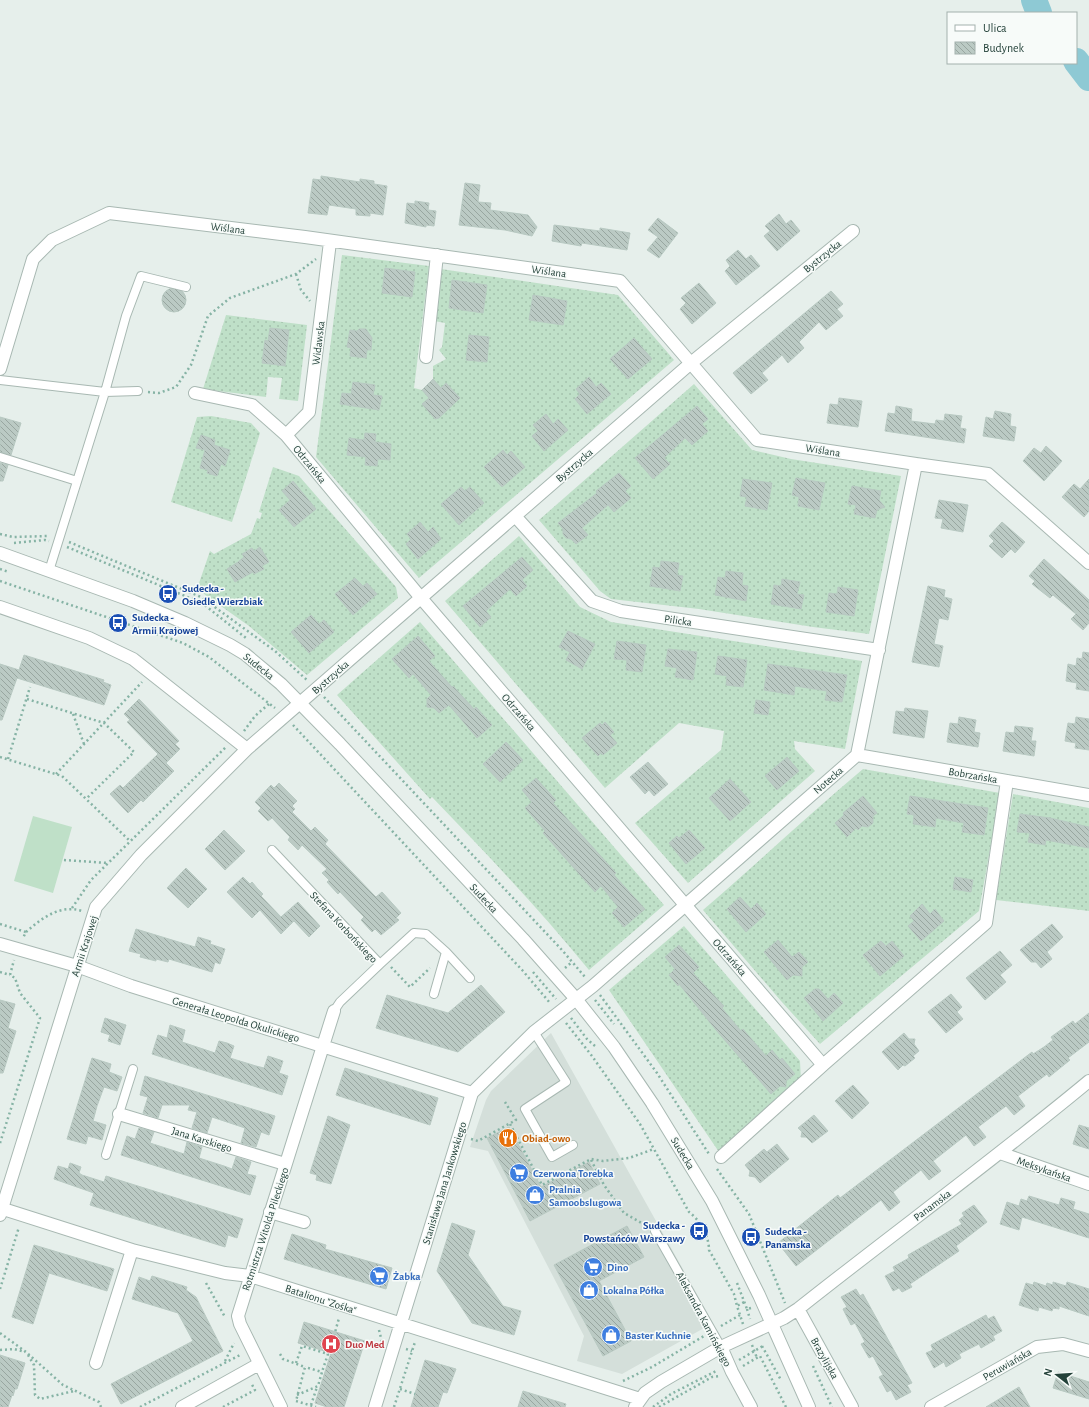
<svg xmlns="http://www.w3.org/2000/svg" width="1089" height="1407" viewBox="0 0 1089 1407" font-family="'Alegreya Sans',sans-serif">
  <style>
    .built { fill: #d4dfda }
    .grass { fill: url(#grass-dots) }
    .pitch { fill: #bfe0c8 }
    .lines { fill: none; stroke-linecap: round; stroke-linejoin: round }
    .river { stroke: #8ec9d4; stroke-width: 26 }
    .building { fill: url(#building-back-hatch); stroke: #b8c9c2 }
    .service-casing { stroke: #a8b8b2; stroke-width: 10 }
    .minor-casing { stroke: #a8b8b2; stroke-width: 14 }
    .tertiary-casing { stroke: #a8b8b2; stroke-width: 14 }
    .path { stroke: #86b3a5; stroke-width: 2.5; stroke-dasharray: 2 3; stroke-linecap: butt }
    .service { stroke: #fff; stroke-width: 8 }
    .minor { stroke: #fff; stroke-width: 12 }
    .tertiary { stroke: #fff; stroke-width: 12 }
    .labels { text-anchor: middle; stroke-width: 3; stroke-linejoin: round; paint-order: stroke }
    .street-label { font-size: 11px; fill: #24423a; stroke: #f7fbf9 }
    .transit-label { font-size: 11px; font-weight: bold; fill: #164399; stroke: #f7fbf9; text-anchor: start }
    .food-label { font-size: 11px; font-weight: bold; fill: #c56008; stroke: #f7fbf9; text-anchor: start }
    .shop-label { font-size: 11px; font-weight: bold; fill: #366cbe; stroke: #f7fbf9; text-anchor: start }
    .health-label { font-size: 11px; font-weight: bold; fill: #be3a42; stroke: #f7fbf9; text-anchor: start }
  </style>
  <defs>
    <pattern id="grass-dots" width="8" height="8" patternUnits="userSpaceOnUse"><rect width="8" height="8" fill="#bfe0c8"/><path d="M2 2h.1M6 6h.1" fill="none" stroke="#a4c1ad" stroke-width="1.8" stroke-linecap="round"/></pattern>
    <pattern id="building-back-hatch" width="6" height="6" patternUnits="userSpaceOnUse"><rect width="6" height="6" fill="#bbcac4"/><path d="M-1 5l2 2M0 0l6 6M5-1l2 2" fill="none" stroke="#98a6a0"/></pattern>
  </defs>
  <rect width="100%" height="100%" fill="#e6efeb"/>
  <path class="built" d="M551 1033 713 1323 622 1374 577 1361 584 1336 488 1151 470 1147 486 1100 491 1091Z"/>
  <path class="grass" d="M342 255 429 266 414 388 422 390 433 379V366L446 359 439 350 442 347 445 323 434 321 441 269 618 295 674 360 419 578 316 457Z
    M226 315 307 325 298 401 279 399 282 378 268 377 266 397 203 389Z
    M694 384 752 450 791 459 901 476 869 634 813 627 699 609 611 599 600 591 539 520Z
    M211 416 251 423 260 433 232 522 171 502 197 417Z
    M273 467 299 476 396 587 398 598 307 675 249 626 197 589 210 551 214 554 251 534 257 518 260 519 262 513 259 512Z
    M519 536 580 607 611 622 862 661 845 749 794 741 795 749 815 771 688 883 635 823 721 750 724 731 679 723 605 788 445 601Z
    M420 622 664 905 589 970C540 910 486 853 432 797L430 799 337 695Z
    M863 769 1000 793 979 911 820 1044 781 1001 703 910C757 864 808 815 863 769Z
    M1013 794 1089 808V911L996 900Z
    M684 926 800 1061 801 1081 719 1152 609 990Z"/>
  <path class="pitch" d="M33 816 72 827 53 893 14 881Z"/>
  <g class="lines">
    <path class="river" d="M1034 0 1039 13
      M1076 61 1089 78"/>
  </g>
  <path class="building" d="M321 176 360 182V179L374 181V184L387 186 383 215 370 213V216L356 215V209L329 205 327 215 308 213 313 179 321 180Z
    M465 183 480 185 478 202 491 203 490 210 528 215 537 227 532 236 505 230 459 225Z
    M415 201 429 203 428 210 436 211 434 226 426 225V227L405 223 407 203 415 204Z
    M779 214 786 224 791 220 800 231 777 251 764 236 770 231 765 226Z
    M658 218 678 233 659 258 647 250 658 237 648 230Z
    M554 225 600 231V228L630 233 627 250 582 243 581 246 552 241Z
    M738 250 746 259 751 255 760 266 736 285 725 271 730 266 726 260Z
    M385 268 415 272 412 297 382 293Z
    M452 280 487 285 483 313 449 308Z
    M699 283 716 303 692 324 680 309 686 303 681 298Z
    M162 300a12 12 0 1 1 24 0a12 12 0 1 1-24 0Z
    M831 291 843 304 837 309 843 316 826 330 819 322 799 342 804 348 788 363 782 355 762 373 768 380 751 394 733 373Z
    M533 295 567 301 563 325 529 320Z
    M270 328 289 330 285 366 262 363 265 340 268 341Z
    M359 329H366L372 338 371 350H367L366 358 350 356 351 348 347 347 350 330 357 331Z
    M469 335 489 337 487 362 466 360Z
    M634 338 652 359 628 379 610 359Z
    M589 377 596 387 601 383 611 394 587 414 575 399 580 394 576 389Z
    M433 379 441 388 446 383 460 398 439 418 435 419 422 404 429 398 422 390Z
    M353 382 375 385 373 395 382 396 379 410 340 404 342 393 351 394Z
    M839 398 862 401 858 427 827 423 830 404 838 405Z
    M697 406 708 419 702 424 708 431 692 445 685 438 664 458 670 464 653 479 635 458Z
    M896 406 912 409 911 421 935 424 936 420 944 421 945 414 962 416 960 428 966 429 964 443 885 431 888 413 895 414Z
    M995 411 1011 414 1010 426 1016 427 1014 441 983 436 986 417 993 419Z
    M546 414 553 424 558 419 568 430 544 451 532 436 538 431 533 425Z
    M0 417 21 423 11 455 0 452Z
    M365 433 376 434 375 442 391 444 390 460 378 459 377 466 365 465 366 457 347 455 349 438 364 440Z
    M201 435 215 440 214 445 230 450 225 466 221 464 217 476 207 473 208 470 200 468 205 450 196 448Z
    M1046 446 1062 461 1044 481 1023 461 1034 448 1041 453Z
    M503 450 507 455 511 451 525 467 502 487 484 467Z
    M0 463 8 465 3 481H0Z
    M619 473 631 486 625 491 631 498 614 512 608 505 582 528 588 535 576 544 571 539 566 538 563 534V529L558 523 597 493 596 491Z
    M796 478 825 483 819 510 798 506 799 497 792 495Z
    M743 479 772 483 767 510 745 506 747 497 740 496Z
    M1089 479V511L1084 517 1062 497 1074 484 1080 489Z
    M293 481 316 509 294 527 279 510 290 500 282 491Z
    M852 486 881 491 879 500 885 507 877 510 875 518 854 514 856 505 848 504Z
    M461 487 465 491 470 487 484 503 459 525 441 504Z
    M939 500 968 505 963 532 941 528 943 519 935 518Z
    M420 522 428 532 433 527 441 539 418 559 406 544 411 539 407 534Z
    M1002 522 1025 542 1015 553 1011 549 1002 558 989 546 994 541 989 536Z
    M260 547 269 562 262 566 264 569 254 574 253 572 235 582 227 569 238 562 244 557 242 554 252 548 254 551Z
    M522 557 533 570 522 580 527 586 516 596 510 589 486 611 491 617 480 627 463 606Z
    M1044 559 1089 600V623L1083 630 1071 619 1076 614 1053 595 1050 598 1032 584 1035 581 1029 576Z
    M661 561 679 563 677 575 683 576 680 591 650 586 653 567 660 568Z
    M726 571 743 573 742 585 748 586 746 601 715 595 718 577 725 578Z
    M355 578 363 586 367 583 377 594 353 615 335 594Z
    M782 579 800 582 797 594 804 595 801 609 771 604 774 585 781 586Z
    M928 586 945 590 944 597 952 599 948 620 939 618 934 644 943 646 939 667 912 662Z
    M838 587 858 590 854 616 826 612 829 593 837 594Z
    M311 615 319 624 324 620 334 632 309 653 291 632Z
    M568 631 595 644 582 669 566 660 570 652 559 647Z
    M418 636 435 656 429 661 452 687 453 686 474 709 476 707 492 725 477 738 449 705 439 713 434 708 427 707V699L431 695 413 674 409 678 392 659Z
    M617 641 646 645 642 672 626 670 627 660 614 659Z
    M668 649 697 652 693 680 675 677 677 668 665 666Z
    M1083 652 1089 653V691L1076 689 1077 683 1066 681 1068 664 1076 666 1077 658 1082 659Z
    M24 655 104 680 103 682 111 685 104 705 17 678 2 720H0V664L19 670Z
    M718 656 747 660 743 687 726 685 727 676 715 674Z
    M768 664 847 675 842 702 825 700 827 691 795 686 794 695 764 690Z
    M139 699 179 741 175 744 180 749 166 763 174 771 143 802 141 800 128 813 110 794 120 785 123 788 158 754 127 722 130 720 124 714Z
    M756 700 770 702 768 715 754 713Z
    M905 708 928 711 924 738 893 733 896 711 904 712Z
    M959 717 976 720 974 732 980 733 978 747 947 742 950 723 958 724Z
    M1076 717 1089 719V750L1075 748 1076 743 1065 741 1068 723 1075 724Z
    M605 722 614 732 610 735 617 743 603 755 601 753 598 756 582 738 600 723 602 725Z
    M1015 726 1033 728 1031 741H1036L1034 756 1003 751 1006 732 1014 733Z
    M506 742 523 760 500 782 483 764Z
    M787 757 799 771 777 790 765 776Z
    M648 762 668 784 654 796 649 790 645 794 630 777Z
    M536 778 556 800 553 803 616 873 614 875 645 909 624 927 612 913 618 907 601 886 595 892 543 833 545 831 525 808 532 802 522 790Z
    M730 779 751 802 730 821 709 798Z
    M279 783 297 801 292 806 295 809 292 812 311 831 315 827 328 840 325 844 373 894 376 897 382 892 401 913 396 918 399 920 381 935 375 929 372 932 361 920 364 917 340 892 338 894 327 882 329 880 322 873 327 869 302 845 298 850 288 840 290 837 272 818 268 821 258 811 261 808 255 802 271 785 274 788Z
    M863 796 877 813 873 816V823L868 827 862 826 858 830 856 828 847 837 835 823 844 815 843 813Z
    M910 796 988 808 984 835 962 832 964 823 936 818 935 827 913 824 914 815 907 814Z
    M1020 814 1050 818 1089 827V848L1046 840 1045 845 1028 842 1030 833 1017 832Z
    M224 830 245 851 225 870 205 849Z
    M689 830 705 848 686 864 669 843 677 836 679 838Z
    M186 868 207 889 188 908 167 888Z
    M243 877 250 884 252 882 257 888 263 894 261 896 281 917 298 902 320 926 309 937 294 921 281 934 260 910 252 918 227 892Z
    M955 877 973 880 971 892 953 889Z
    M740 897 751 909 757 903 766 914 746 932 727 909Z
    M922 904 930 914 935 909 944 921 921 941 908 926 914 921 910 916Z
    M1052 924 1063 937 1047 952 1052 959 1041 968 1036 962H1031L1020 950Z
    M136 929 195 947 198 937 211 941 210 944 225 949 220 964 215 962 212 972 169 959 168 962 156 959V961L140 957 141 954 129 951Z
    M778 940 792 957 799 952 808 962 802 967V976L793 975 787 980 764 952Z
    M881 941 886 946 892 941 904 956 880 976 863 955Z
    M679 945 699 967 693 973 724 1006 722 1008 741 1031 743 1029 766 1056 772 1050 780 1060 782 1058 795 1074 786 1081V1087L780 1086 771 1094 716 1030 679 984 678 986 669 975 675 969 665 957Z
    M1000 951 1012 965 1000 975 1006 982 985 1000 966 978Z
    M481 985 505 1012 458 1052 376 1028 387 995 448 1013Z
    M815 989H819L828 999 834 993 843 1003 823 1021 804 998Z
    M951 994 962 1007 957 1012 963 1019 946 1033 928 1012Z
    M0 1000 15 1004 8 1028 16 1031 3 1073H0Z
    M1089 1013V1042L1068 1058 1070 1060 1049 1077 1047 1074 1018 1096 1025 1106 1014 1115 1006 1106 978 1127 986 1137 974 1146 966 1135 933 1161 941 1171 929 1180 921 1170 893 1192 900 1202 894 1207 889 1211 881 1200 796 1266 778 1243 838 1195 840 1198 1032 1052 1033 1054 1044 1047 1053 1040 1051 1037 1073 1021 1075 1024Z
    M105 1018 126 1025 120 1045 108 1041 110 1035 101 1032Z
    M170 1025 185 1030 182 1042 215 1053 219 1041 227 1043 234 1046 230 1058 256 1066 264 1068 268 1056 283 1061 279 1073 288 1076 282 1095 152 1054 158 1035 167 1038Z
    M904 1033 909 1039H915L914 1044 919 1051 913 1056 915 1058 905 1066 903 1065 898 1070 882 1052Z
    M92 1058 111 1064 109 1072 122 1077 117 1091 104 1087 97 1106 93 1121 106 1125 102 1140 88 1136 86 1144 67 1139Z
    M345 1068 438 1098 430 1125 336 1095Z
    M145 1076 275 1116 269 1135 261 1132 256 1147 241 1143 245 1128 212 1117 207 1133 192 1128 197 1112 188 1110 190 1105H162L158 1118 143 1113 148 1097 140 1095Z
    M853 1085 869 1103 852 1119 835 1101Z
    M814 1115 828 1131 812 1143 806 1137H801L802 1132 798 1128Z
    M328 1116 350 1125 331 1184 316 1180 317 1175 310 1173Z
    M1079 1125 1089 1128V1149L1073 1144Z
    M509 1127 541 1187 589 1162 600 1184 530 1221 487 1138Z
    M139 1128 154 1132 150 1143 184 1154 187 1142 202 1147 199 1158 224 1166 232 1169 236 1157 251 1162 247 1174 256 1176 250 1195 121 1155 127 1136 135 1139Z
    M777 1144 789 1159 760 1183 755 1177 749 1176 750 1171 745 1165 764 1149 767 1152Z
    M70 1163 81 1167 79 1173 82 1175 104 1182 106 1176 243 1219 237 1238 228 1235 225 1247 90 1205 94 1193 54 1179 58 1166 68 1169Z
    M1029 1196 1059 1205 1061 1198 1075 1202 1073 1209 1089 1214V1238L1022 1217 1019 1230 1000 1224 1007 1202 1019 1206 1021 1199 1027 1201Z
    M974 1205 987 1222 956 1246 959 1251 910 1284 912 1287 902 1292 899 1288 893 1291 885 1276 895 1271 893 1267 909 1258 908 1255 962 1224 959 1220 964 1216 962 1213Z
    M452 1223 475 1231 468 1255 503 1306 521 1311 514 1335 472 1323 437 1271Z
    M627 1226 644 1257 599 1281 631 1341 603 1356 554 1265Z
    M292 1234 326 1245 325 1249 392 1268 386 1289 284 1259Z
    M34 1245 114 1269 107 1291 49 1273 33 1324 12 1317Z
    M152 1276 187 1287 186 1290 196 1297 223 1351 121 1404 111 1384 193 1341 178 1313 132 1299 139 1277 150 1281Z
    M1034 1282 1046 1286 1047 1283 1053 1285V1282L1066 1286 1067 1282 1089 1289V1316L1059 1306V1309L1053 1308 1052 1311 1039 1307 1038 1311 1019 1305 1026 1283 1033 1285Z
    M856 1289 860 1296 863 1294 912 1383 907 1385 911 1392 896 1400 891 1390 887 1392 879 1377 883 1375 873 1356 869 1358 861 1344 865 1342 855 1323 851 1325 843 1309 847 1307 841 1297Z
    M986 1315 988 1319 994 1316 1002 1331 993 1336 995 1340 981 1348 979 1344 959 1354 961 1358 946 1367 944 1362 934 1368 926 1353 933 1350 931 1345Z
    M304 1322 365 1341 344 1407H327L315 1403 331 1353 298 1343Z
    M0 1355 25 1363 17 1389H15L13 1396 12 1395 8 1407H0Z
    M425 1360 456 1369 447 1393 443 1392 438 1407H411Z
    M1058 1372 1089 1382V1399L1053 1388Z
    M1019 1387 1030 1407H986Z
    M523 1391 566 1404 565 1407H518Z"/>
  <g class="lines">
    <g class="service-casing">
      <path id="service" d="M0 380 105 392 49 571
        M138 391 105 392 126 316 141 276 186 287
        M0 457 77 481
        M272 850 380 964 340 1002 334 1011
        M446 952 470 978
        M380 964 414 933 426 934 446 952 434 994
        M534 1032 566 1082 525 1109 552 1157 573 1145
        M106 1155 133 1069
        M655 1231 721 1347"/>
    </g>
    <g class="minor-casing">
      <path id="minor" d="M426 357 437 255
        M0 369 33 259 52 240 109 213 305 237 620 281 757 440 916 464 988 474 1089 563
        M195 393 252 405 286 435 421 598 823 1065 986 923 1007 781
        M286 435 309 412 330 242
        M515 516 592 601 621 611 879 650
        M0 607 89 638 133 659 247 749
        M857 755 1089 795
        M0 944 77 966 131 986 472 1093
        M119 1114 285 1164
        M1000 1153 1089 1184
        M721 1157 823 1065
        M0 1208 132 1250 225 1273 250 1276 640 1399
        M270 1212 304 1222
        M0 1215 96 907 141 855 247 749 691 363 853 231
        M798 1309 852 1407
        M721 1347 732 1372 751 1407
        M96 1363 132 1250
        M182 1407 259 1364
        M281 1407 240 1324 238 1316 334 1011
        M375 1407 472 1093 534 1032 593 986 857 755 916 464
        M635 1407 645 1393 661 1382 721 1347 784 1318 798 1309C895 1232 994 1160 1089 1081
        M931 1407 1037 1347 1063 1344 1089 1351"/>
    </g>
    <g class="tertiary-casing">
      <path id="tertiary" d="M0 553 133 601 185 623 230 645 245 654 281 684 340 744 523 939 576 999 614 1047 652 1103 712 1201 759 1295 809 1407"/>
    </g>
    <path class="path" d="M296 274 301 290 310 301
      M148 392 159 393 176 387 191 365 208 316 230 298 296 274 316 259
      M0 534 13 537 49 536
      M69 542 201 597 275 651 308 681
      M14 543 45 540 49 541
      M67 547 202 603 246 638
      M0 569 9 572
      M0 581 183 643 209 657 275 708
      M324 697 562 950 585 977
      M27 699 104 723 134 752 86 799
      M73 714 84 744
      M293 725 523 971 550 1003
      M244 731 255 716 270 703
      M0 757 62 776 130 841
      M8 759 30 687
      M56 774 142 682
      M64 860 108 863
      M72 908 91 880 226 747
      M0 924 26 932 23 938
      M26 932C42 918 60 904 82 911
      M391 967 410 987 430 968
      M565 968 572 962
      M0 972 10 975
      M533 972 556 999
      M600 995 657 1073 709 1154
      M595 1000 614 1024
      M571 1018 587 1039 595 1046
      M566 1023 592 1056 640 1124 689 1212C700 1220 709 1236 709 1250L734 1294 737 1306
      M510 1124 542 1185 591 1159 603 1161 629 1158 654 1149
      M471 1139 478 1141 516 1120 505 1102
      M0 1143 40 1018 20 993 15 978 10 975 14 960
      M591 1160 604 1185 624 1213 647 1226
      M717 1169 749 1214 785 1303
      M206 1283 225 1317
      M737 1283 747 1309 751 1308
      M0 1289 19 1227
      M747 1309 750 1319
      M743 1324 737 1306 746 1301
      M721 1326 740 1315
      M379 1330 382 1342
      M0 1333 26 1352 63 1385 99 1402 101 1407
      M334 1336 339 1318
      M752 1345 757 1358
      M762 1346 781 1380
      M406 1349 412 1351
      M0 1350 14 1349 25 1352
      M280 1354 283 1359 305 1367 296 1401
      M28 1355 34 1365 35 1395 40 1399 74 1391
      M739 1360 763 1346
      M225 1361 234 1343
      M296 1363 302 1346 328 1354 322 1372
      M743 1366 760 1356 786 1407
      M813 1366 832 1407
      M623 1381 652 1367 704 1336
      M400 1389 415 1394
      M297 1395 318 1386 322 1372 305 1367
      M296 1401 316 1407
      M311 1405 317 1387
      M140 1407 240 1355 239 1354
      M223 1407 255 1390 251 1383
      M394 1407 415 1342
      M653 1407 671 1394 718 1370
      M659 1407 712 1377 720 1376"/>
    <use href="#service" class="service"/>
    <use href="#minor" class="minor"/>
    <use href="#tertiary" class="tertiary"/>
  </g>
  <defs>
    <g id="bus-disc" transform="scale(1)"><circle r="9.5" fill="#1a4fb4" stroke="#f7fbf9"/><path d="M-5-6H5V4H4V6H2V4H-2V6H-4V4H-5ZM-3.5-4V0h7V-4ZM-3.5 1.2v1.5H-2V1.2ZM2 1.2v1.5H3.5V1.2Z" fill="#fff"/></g>
    <g id="restaurant-disc" transform="scale(1)"><circle r="9.5" fill="#e8710a" stroke="#f7fbf9"/><path d="M-5-6h1v4h1v-4h1v4h1v-4h1v5L-1.5 .5V6h-2V.5L-5-1ZM5-6V6H3V1.5H1.5Q1.5-4 5-6Z" fill="#fff"/></g>
    <g id="supermarket-disc" transform="scale(1)"><circle r="9.5" fill="#3f7fe0" stroke="#f7fbf9"/><path d="M-6-5.5h2.5l.6 2H6L4.5 2H-2.5L-4.4-4H-6ZM-1.5 3.2a1.3 1.3 0 1 0 .1 0ZM3 3.2a1.3 1.3 0 1 0 .1 0Z" fill="#fff"/></g>
    <g id="shop-disc" transform="scale(1)"><circle r="9.5" fill="#3f7fe0" stroke="#f7fbf9"/><path d="M-5-2.5h2.3a2.7 3.5 0 0 1 5.4 0H5L5.5 6h-11ZM-1.5-2.5h3a1.5 2.3 0 0 0-3 0Z" fill="#fff"/></g>
    <g id="hospital-disc" transform="scale(1)"><circle r="9.5" fill="#e0444e" stroke="#f7fbf9"/><path d="M-5-5h3v3.5h4V-5h3V5h-3V1.5h-4V5h-3Z" fill="#fff"/></g>
  </defs>
  <g fill-rule="evenodd">
    <use href="#bus-disc" x="168" y="594"/>
    <use href="#bus-disc" x="118" y="623"/>
    <use href="#restaurant-disc" x="508" y="1138"/>
    <use href="#supermarket-disc" x="519" y="1173"/>
    <use href="#shop-disc" x="535" y="1195"/>
    <use href="#bus-disc" x="699" y="1231"/>
    <use href="#bus-disc" x="751" y="1237"/>
    <use href="#supermarket-disc" x="593" y="1267"/>
    <use href="#supermarket-disc" x="379" y="1276"/>
    <use href="#shop-disc" x="589" y="1290"/>
    <use href="#shop-disc" x="611" y="1335"/>
    <use href="#hospital-disc" x="331" y="1344"/>
  </g>
  <g class="labels">
    <g class="street-label">
      <text transform="translate(228 228) rotate(7)" y="4">Wiślana</text>
      <text transform="translate(822 256) rotate(-39)" y="4">Bystrzycka</text>
      <text transform="translate(549 271) rotate(8)" y="4">Wiślana</text>
      <text transform="translate(318 343) rotate(-83)" y="4">Widawska</text>
      <text transform="translate(823 450) rotate(9)" y="4">Wiślana</text>
      <text transform="translate(310 464) rotate(51)" y="4">Odrzańska</text>
      <text transform="translate(574 465) rotate(-41)" y="4">Bystrzycka</text>
      <text transform="translate(678 620) rotate(8)" y="4">Pilicka</text>
      <text transform="translate(259 666) rotate(39)" y="4">Sudecka</text>
      <text transform="translate(330 677) rotate(-41)" y="4">Bystrzycka</text>
      <text transform="translate(519 712) rotate(49)" y="4">Odrzańska</text>
      <text transform="translate(973 775) rotate(10)" y="4">Bobrzańska</text>
      <text transform="translate(828 780) rotate(-41)" y="4">Notecka</text>
      <text transform="translate(484 898) rotate(47)" y="4">Sudecka</text>
      <text transform="translate(344 927) rotate(47)" y="4">Stefana Korbońskiego</text>
      <text transform="translate(84 946) rotate(-72)" y="4">Armii Krajowej</text>
      <text transform="translate(730 957) rotate(49)" y="4">Odrzańska</text>
      <text transform="translate(236 1019) rotate(17)" y="4">Generała Leopolda Okulickiego</text>
      <text transform="translate(202 1139) rotate(17)" y="4">Jana Karskiego</text>
      <text transform="translate(683 1153) rotate(59)" y="4">Sudecka</text>
      <text transform="translate(1044 1169) rotate(19)" y="4">Meksykańska</text>
      <text transform="translate(444 1183) rotate(-73)" y="4">Stanisława Jana Jankowskiego</text>
      <text transform="translate(932 1205) rotate(-37)" y="4">Panamska</text>
      <text transform="translate(265 1229) rotate(-72)" y="4">Rotmistrza Witolda Pileckiego</text>
      <text transform="translate(321 1299) rotate(18)" y="4">Batalionu "Zośka"</text>
      <text transform="translate(704 1319) rotate(62)" y="4">Aleksandra Kamińskiego</text>
      <text transform="translate(825 1358) rotate(61)" y="4">Brazylijska</text>
      <text transform="translate(1007 1364) rotate(-30)" y="4">Peruwiańska</text>
    </g>
    <g class="transit-label">
      <text x="182" y="592">Sudecka -<tspan x="182" dy="13">Osiedle Wierzbiak</tspan></text>
      <text x="132" y="621">Sudecka -<tspan x="132" dy="13">Armii Krajowej</tspan></text>
      <text x="685" y="1229" text-anchor="end">Sudecka -<tspan x="685" dy="13">Powstańców Warszawy</tspan></text>
      <text x="765" y="1235">Sudecka -<tspan x="765" dy="13">Panamska</tspan></text>
    </g>
    <g class="food-label">
      <text x="522" y="1142">Obiad-owo</text>
    </g>
    <g class="shop-label">
      <text x="533" y="1177">Czerwona Torebka</text>
      <text x="549" y="1193">Pralnia<tspan x="549" dy="13">Samoobslugowa</tspan></text>
      <text x="607" y="1271">Dino</text>
      <text x="393" y="1280">Żabka</text>
      <text x="603" y="1294">Lokalna Półka</text>
      <text x="625" y="1339">Baster Kuchnie</text>
    </g>
    <g class="health-label">
      <text x="345" y="1348">Duo Med</text>
    </g>
  </g>
  <rect x="947" y="12" width="130" height="52" fill="#f7fbf9" stroke="#a3b1ad"/>
  <rect x="955" y="25" width="20" height="6" fill="#ffffff" stroke="#a3b1ad"/>
  <text x="983" y="32" font-size="12" fill="#24423a">Ulica</text>
  <rect x="955" y="42" width="20" height="12" fill="url(#building-back-hatch)" stroke="#a3b1ad"/>
  <text x="983" y="52" font-size="12" fill="#24423a">Budynek</text>
  <g transform="translate(1057 1375) rotate(287)" stroke="#f7fbf9" stroke-width="3" paint-order="stroke">
  <path d="M0-3L7 15L0 10L-7 15Z" fill="#24423a"/>
  <text y="-6" font-size="11" font-weight="bold" text-anchor="middle" fill="#24423a">N</text>
  </g>
</svg>
